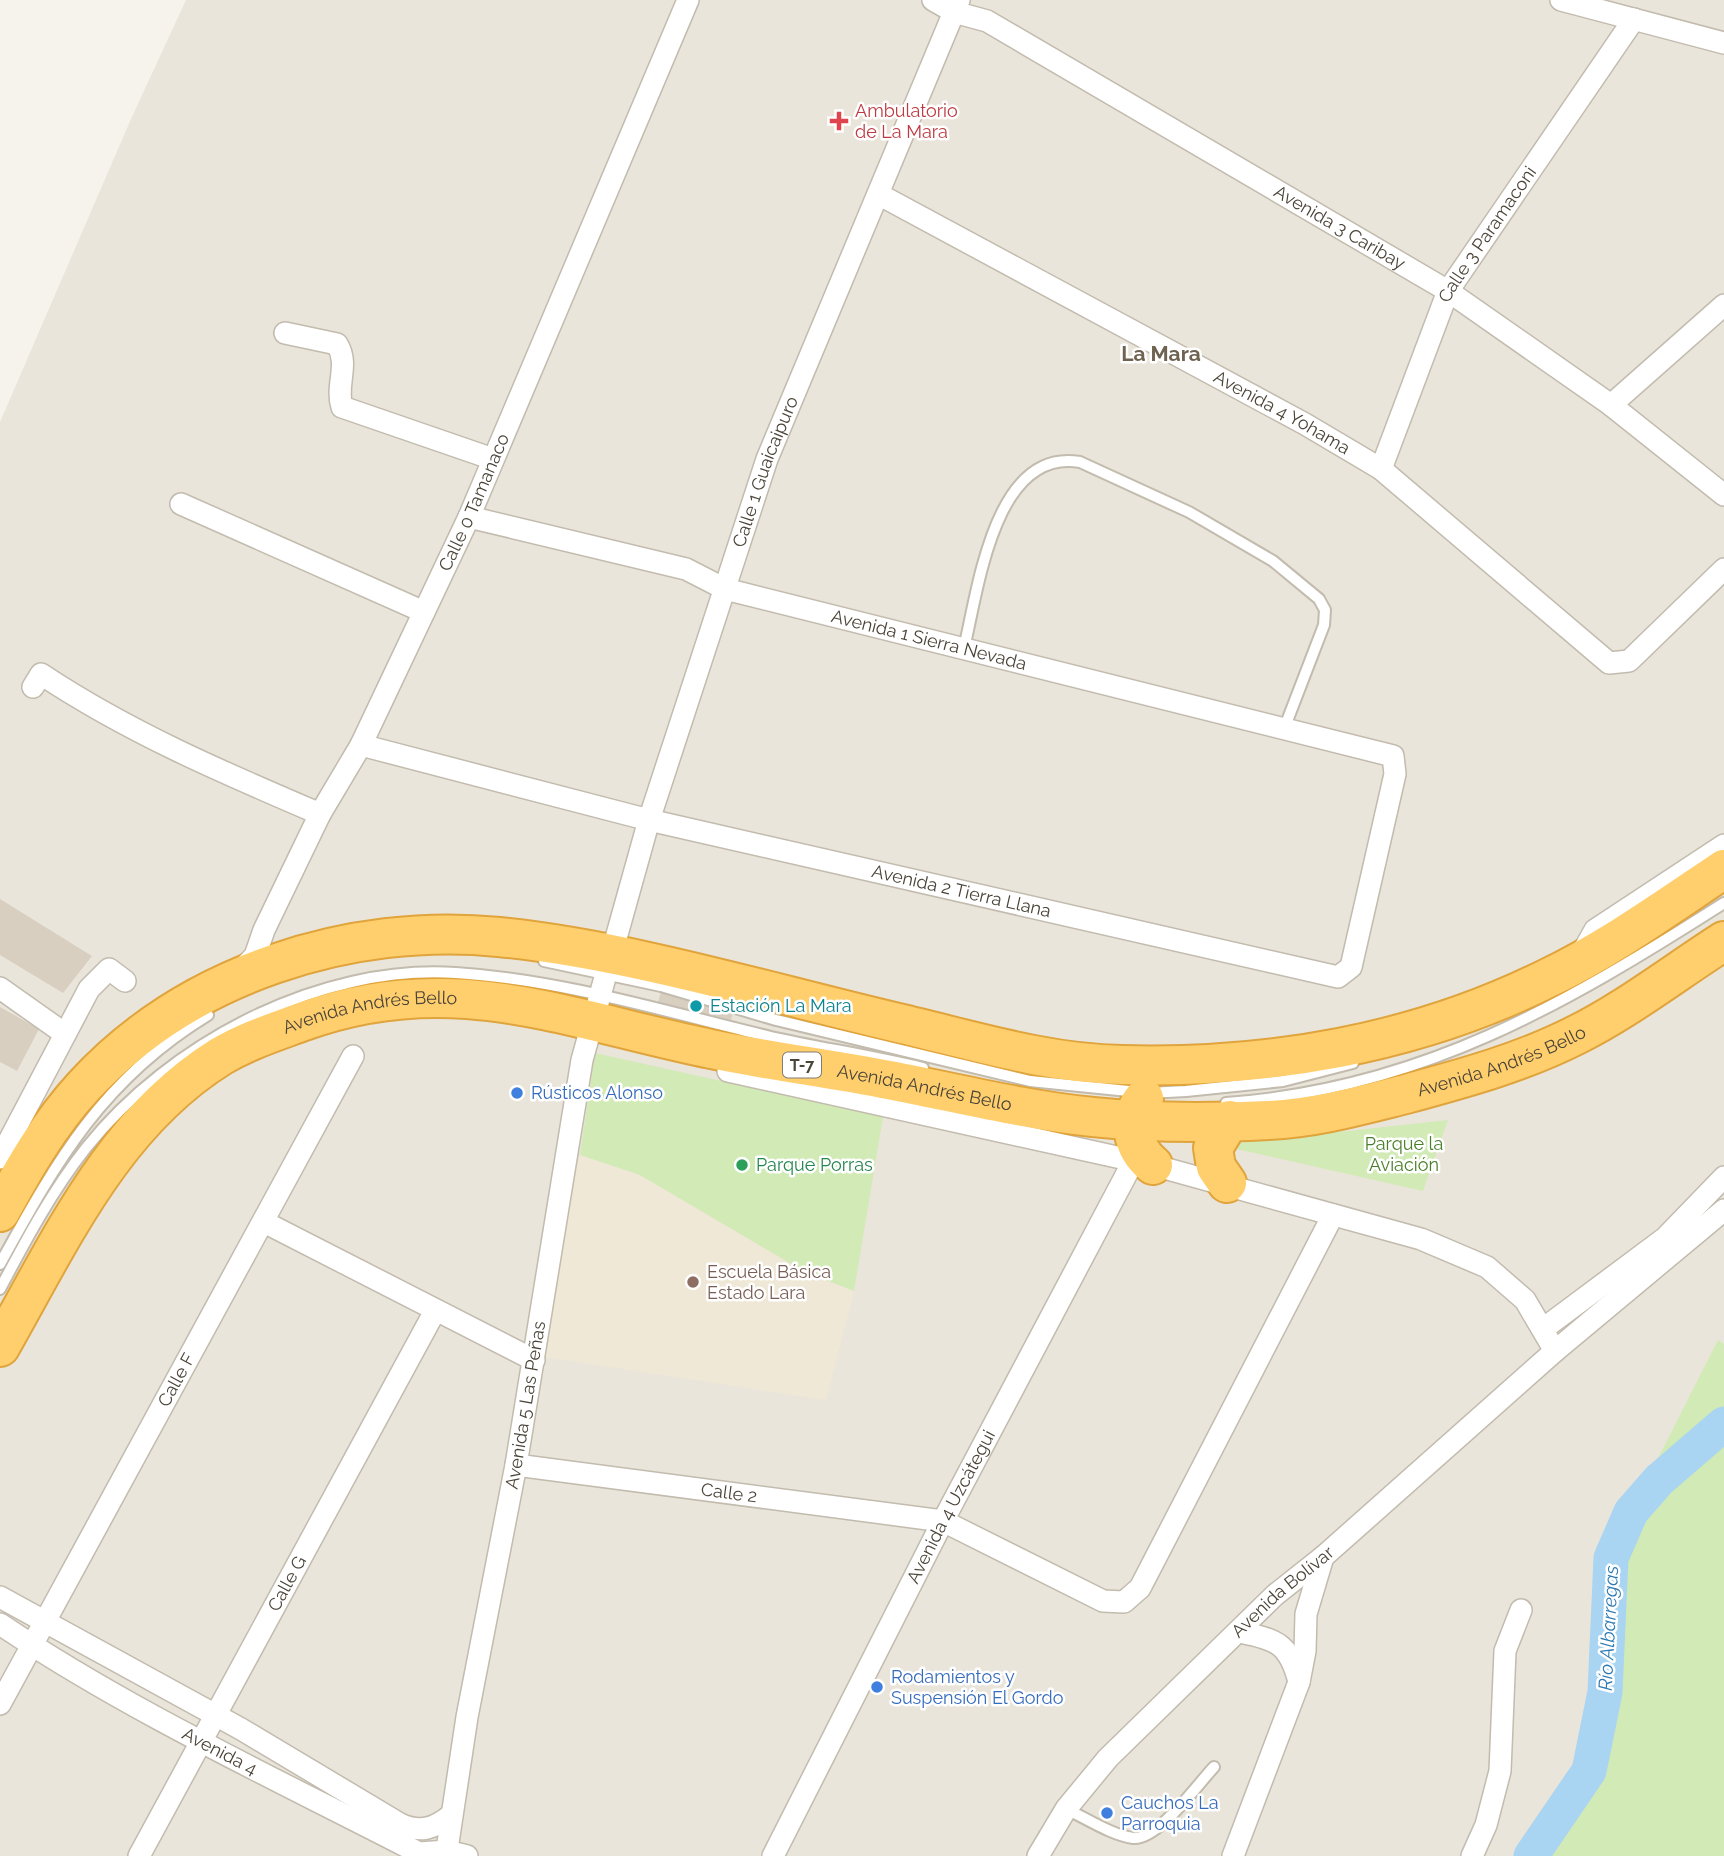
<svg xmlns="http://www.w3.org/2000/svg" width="1724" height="1856" viewBox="0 0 1724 1856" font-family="Raleway,sans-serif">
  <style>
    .residential { fill: #eae5da }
    .education { fill: #efe8d6 }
    .green { fill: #d2eab5 }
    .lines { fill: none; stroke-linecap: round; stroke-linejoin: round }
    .river { stroke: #a9d4f2; stroke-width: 35 }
    .building { fill: #d8cfc1 }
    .lane-casing { stroke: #c2bbae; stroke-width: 14 }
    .street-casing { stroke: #c2bbae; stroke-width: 24 }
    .highway-casing { stroke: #e0a43c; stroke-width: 42 }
    .lane { stroke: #fff; stroke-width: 10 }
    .street { stroke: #fff; stroke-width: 21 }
    .highway { stroke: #ffcf6e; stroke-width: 38 }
    .health-dot { fill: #e0444e; stroke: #fff; stroke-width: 2.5 }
    .culture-dot { fill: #0f9aa8; stroke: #fff; stroke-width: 2.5 }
    .shop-dot { fill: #3f7fe0; stroke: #fff; stroke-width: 2.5 }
    .leisure-dot { fill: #2e9e5b; stroke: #fff; stroke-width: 2.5 }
    .education-dot { fill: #8d6e63; stroke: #fff; stroke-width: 2.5 }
    .labels { text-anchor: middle; stroke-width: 5; stroke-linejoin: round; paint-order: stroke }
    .shield { fill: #fff; stroke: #817c74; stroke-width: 2 }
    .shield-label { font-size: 16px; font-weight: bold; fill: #4b4439 }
    .health-label { font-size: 18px; fill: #be3a42; stroke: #fff; text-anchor: start }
    .street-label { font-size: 18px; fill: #4b4439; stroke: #fff }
    .culture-label { font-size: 18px; fill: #0d838f; stroke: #fff; text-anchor: start }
    .shop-label { font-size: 18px; fill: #366cbe; stroke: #fff; text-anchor: start }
    .park-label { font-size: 18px; fill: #4a7f2a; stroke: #fff }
    .leisure-label { font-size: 18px; fill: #27864d; stroke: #fff; text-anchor: start }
    .education-label { font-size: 18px; fill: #785e54; stroke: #fff; text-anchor: start }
    .water-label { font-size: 19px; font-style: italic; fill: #2e7ab2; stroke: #fff }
    .quarter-label { font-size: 21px; font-weight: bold; fill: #6e6250; stroke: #fff }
  </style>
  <rect width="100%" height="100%" fill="#f6f3ec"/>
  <path class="residential" d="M186 0H1724V1856H0V422L131 119Z"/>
  <path class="education" d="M580 1155 640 1175 805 1272 854 1291 826 1400 545 1357 567 1205Z"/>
  <path class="green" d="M595 1053 883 1117 854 1291 805 1272 640 1175 580 1155Z
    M1448 1120 1423 1191 1219 1145Z
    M1718 1340 1724 1344V1856H1541L1575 1805 1598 1754 1613 1547Z"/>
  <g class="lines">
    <path class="river" d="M1531 1856 1589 1771 1605 1692 1611 1558 1631 1512 1659 1480 1724 1424"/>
  </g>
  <path class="building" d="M0 899 92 956 63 993 0 955Z
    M661 992 734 1010 731 1020 658 1002Z
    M0 1007 39 1029 17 1071 0 1062Z"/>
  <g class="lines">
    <g class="lane-casing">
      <path id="lane" d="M964 648C978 591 994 447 1080 462L1189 512 1273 561 1319 599 1325 610 1324 625 1284 729
        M544 961 661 986 776 1020 1030 1081 1148 1093 1186 1091 1283 1081 1353 1063
        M1226 1103C1420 1089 1564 1005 1724 903
        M0 1264C57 1160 103 1079 208 1015
        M0 1289C26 1240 52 1191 86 1148 170 1043 319 964 456 973 563 980 667 1012 771 1037 821 1048 873 1056 923 1068
        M1066 1809C1086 1818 1111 1835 1133 1838 1157 1841 1197 1785 1214 1767"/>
    </g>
    <g class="street-casing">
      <g id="street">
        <path id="s1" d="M933 0 954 12 987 21 1448 291 1611 405 1724 495"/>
        <path d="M1561 0 1724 43"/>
        <path id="s2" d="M880 195 1305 424 1381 469 1609 663 1629 661 1724 569"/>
        <path d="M285 333 337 344C350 365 335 385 342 407L493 459"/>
        <path d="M1611 405 1724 305"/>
        <path id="s3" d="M1381 469 1448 291 1634 19"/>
        <path d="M181 504 424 612"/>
        <path d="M33 687 41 674C128 732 224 773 320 814"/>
        <path id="s4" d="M361 745 649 820 1338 977 1351 967 1395 774 1393 756 725 589 686 569 469 517"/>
        <path d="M1581 955 1595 930 1724 845"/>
        <path id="s5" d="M239 972 255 956 264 930 320 814 361 745 469 517 688 0"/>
        <path d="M0 988 65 1034"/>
        <path d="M728 1071 1153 1165 1421 1239 1487 1267 1525 1300 1555 1351"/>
        <path d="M0 1158 89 989 109 969 125 981"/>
        <path d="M264 1222 534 1360"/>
        <path d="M1543 1329 1665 1238 1724 1177"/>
        <path id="s6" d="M516 1465 943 1521 1103 1601 1124 1602 1140 1588 1333 1215"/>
        <path d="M0 1597 241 1729 400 1824C420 1833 434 1829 451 1815"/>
        <path id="s7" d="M0 1624C129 1711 280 1781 419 1853L447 1851 467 1856"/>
        <path d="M1240 1632C1277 1640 1289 1643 1299 1682"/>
        <path id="s8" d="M0 1704 353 1056"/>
        <path id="s9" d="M139 1856 435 1311"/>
        <path id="s10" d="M446 1856 467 1717 516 1465 582 1060 649 820 767 459 959 0"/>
        <path id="s11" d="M773 1856 943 1521 1134 1160"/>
        <path id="s12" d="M1038 1856 1066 1809 1108 1758 1275 1595 1323 1557 1555 1351 1724 1210"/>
        <path d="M1233 1856 1299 1682 1305 1651 1306 1614 1323 1557"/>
        <path d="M1472 1856 1486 1825 1500 1771 1505 1651 1521 1610"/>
      </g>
    </g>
    <g class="highway-casing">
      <g id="highway">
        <path d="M1144 1098C1127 1119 1131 1147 1153 1165"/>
        <path d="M1227 1183 1216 1167 1213 1148 1230 1120"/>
        <path d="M0 1212C24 1168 49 1124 84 1086 187 974 350 922 499 937 629 950 770 993 898 1023 971 1040 1047 1064 1122 1065 1268 1069 1415 1044 1546 979 1609 949 1667 907 1724 869"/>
        <path id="s13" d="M0 1347C61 1240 113 1123 221 1056 246 1041 274 1032 301 1022 451 967 565 1019 711 1049 768 1061 826 1068 883 1079 953 1092 1022 1110 1093 1117 1150 1123 1211 1123 1268 1120 1314 1118 1358 1106 1402 1095 1461 1079 1521 1063 1576 1035 1625 1011 1677 971 1724 941"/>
      </g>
    </g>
    <use href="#lane" class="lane"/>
    <use href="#street" class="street"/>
    <use href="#highway" class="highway"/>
  </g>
  <path class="health-dot" d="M835.5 110.5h7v7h7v7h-7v7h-7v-7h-7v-7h7z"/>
  <circle class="culture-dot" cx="696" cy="1006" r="7"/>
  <g class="shop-dot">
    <circle cx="517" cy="1093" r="7"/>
    <circle cx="877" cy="1687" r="7"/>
    <circle cx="1107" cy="1813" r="7"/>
  </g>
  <circle class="leisure-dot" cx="742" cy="1165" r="7"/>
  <circle class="education-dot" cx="693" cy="1282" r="7"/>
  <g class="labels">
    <rect class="shield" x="783" y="1052.5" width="38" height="25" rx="5"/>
    <g class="shield-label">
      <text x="802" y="1071">T-7</text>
    </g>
    <g class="health-label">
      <text x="855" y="117">Ambulatorio<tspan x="855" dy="21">de La Mara</tspan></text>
    </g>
    <g class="street-label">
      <text dy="6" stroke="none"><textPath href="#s1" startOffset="467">Avenida 3 Caribay</textPath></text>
      <text dy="6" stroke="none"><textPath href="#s3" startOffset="259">Calle 3 Paramaconi</textPath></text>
      <text dy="6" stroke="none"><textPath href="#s2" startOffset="457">Avenida 4 Yohama</textPath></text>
      <text dy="6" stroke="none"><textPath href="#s10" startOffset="1424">Calle 1 Guaicaipuro</textPath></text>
      <text dy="6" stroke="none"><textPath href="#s5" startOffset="527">Calle 0 Tamanaco</textPath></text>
      <text transform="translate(929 640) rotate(14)" y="6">Avenida 1 Sierra Nevada</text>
      <text dy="6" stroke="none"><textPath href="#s4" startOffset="618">Avenida 2 Tierra Llana</textPath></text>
      <text dy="6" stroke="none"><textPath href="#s13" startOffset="527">Avenida Andrés Bello</textPath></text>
      <text dy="6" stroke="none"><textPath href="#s13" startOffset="1680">Avenida Andrés Bello</textPath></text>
      <text dy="6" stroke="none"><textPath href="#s13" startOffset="1092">Avenida Andrés Bello</textPath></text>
      <text dy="6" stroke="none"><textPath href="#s8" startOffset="369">Calle F</textPath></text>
      <text dy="6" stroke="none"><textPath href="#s10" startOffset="458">Avenida 5 Las Peñas</textPath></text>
      <text dy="6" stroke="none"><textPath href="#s6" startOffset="215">Calle 2</textPath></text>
      <text dy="6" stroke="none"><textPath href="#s11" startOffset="392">Avenida 4 Uzcátegui</textPath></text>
      <text dy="6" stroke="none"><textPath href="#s9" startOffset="310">Calle G</textPath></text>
      <text dy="6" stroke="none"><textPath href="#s12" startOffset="362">Avenida Bolívar</textPath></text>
      <text dy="6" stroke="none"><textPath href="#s7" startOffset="254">Avenida 4</textPath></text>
    </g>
    <g class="culture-label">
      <text x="710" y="1012">Estación La Mara</text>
    </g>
    <g class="shop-label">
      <text x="531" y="1099">Rústicos Alonso</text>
      <text x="891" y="1683">Rodamientos y<tspan x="891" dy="21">Suspensión El Gordo</tspan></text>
      <text x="1121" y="1809">Cauchos La<tspan x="1121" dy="21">Parroquia</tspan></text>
    </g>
    <g class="park-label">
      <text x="1404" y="1150">Parque la<tspan x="1404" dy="21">Aviación</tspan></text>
    </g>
    <g class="leisure-label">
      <text x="756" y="1171">Parque Porras</text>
    </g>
    <g class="education-label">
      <text x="707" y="1278">Escuela Básica<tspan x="707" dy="21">Estado Lara</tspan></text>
    </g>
    <g class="water-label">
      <text transform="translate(1608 1628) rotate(-87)" y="7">Río Albarregas</text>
    </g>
    <g class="quarter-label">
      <text x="1161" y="361">La Mara</text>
    </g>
  </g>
</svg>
